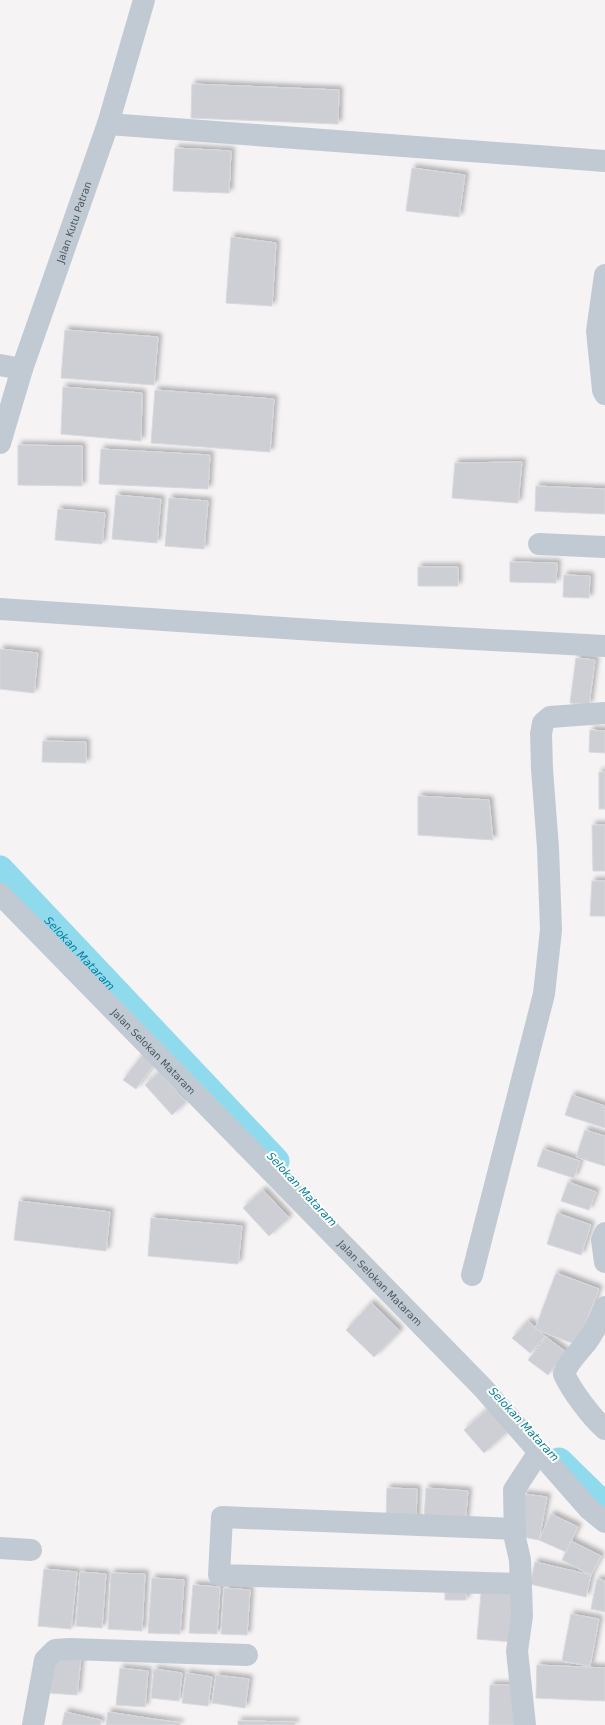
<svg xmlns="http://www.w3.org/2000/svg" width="605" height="1725" viewBox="0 0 605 1725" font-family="'DejaVu Sans',sans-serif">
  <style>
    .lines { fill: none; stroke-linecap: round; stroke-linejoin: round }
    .canal { stroke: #90daee; stroke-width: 27 }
    .building { fill: #cdcfd5; stroke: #d7d9de; filter: url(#shadow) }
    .minor { stroke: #c1cad2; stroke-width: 22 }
    .labels { text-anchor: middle; stroke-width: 4; stroke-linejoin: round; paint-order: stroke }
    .street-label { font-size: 10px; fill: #4a5661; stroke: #fff }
    .water-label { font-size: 11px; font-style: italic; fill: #0c7c9b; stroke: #fff }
  </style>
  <defs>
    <filter id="shadow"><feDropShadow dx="3.5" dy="-3.5" stdDeviation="2" flood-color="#0004"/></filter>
  </defs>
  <rect width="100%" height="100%" fill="#f5f3f3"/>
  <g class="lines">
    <g class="canal">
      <path id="s1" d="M0 869 276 1161"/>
      <path d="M559 1461 605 1506"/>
    </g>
  </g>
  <path class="building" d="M192 84 339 90 338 124 191 118Z
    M175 148 231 151 229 193 173 191Z
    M412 168 465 175 459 217 406 211Z
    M231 237 276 243 272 306 226 303Z
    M65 330 158 337 154 385 61 378Z
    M63 387 142 393 141 441 61 434Z
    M155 390 274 399 270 452 151 443Z
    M18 445 82 446V486L18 485Z
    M101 449 210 455 208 489 99 484Z
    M522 462 518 503 452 498 455 463Z
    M536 486 605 489V514L535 511Z
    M116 495 161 499 157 543 112 539Z
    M169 498 208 501 204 549 165 546Z
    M58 509 105 513 102 544 55 540Z
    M510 562 557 563 556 583 510 582Z
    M418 567H458V586H418Z
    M564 575 590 576 589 598 563 597Z
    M0 649 38 653 34 693 0 689Z
    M576 658 595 660 589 705 570 703Z
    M590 730 605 731V753L589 752Z
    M43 741 86 742V763L42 762Z
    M599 772H605V809H599Z
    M418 796 489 800 493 840 418 835Z
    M592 825H605V871H593Z
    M592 881H605V916H590Z
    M143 1054 155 1063 136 1089 123 1080Z
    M159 1072 186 1102 172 1115 145 1085Z
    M572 1095 605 1106V1128L565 1115Z
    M585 1130 605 1136V1166L576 1157Z
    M543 1149 580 1161 574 1178 537 1166Z
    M568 1182 596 1192 589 1210 561 1201Z
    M263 1190 289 1218 269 1236 243 1208Z
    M19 1201 110 1212 106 1251 14 1240Z
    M557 1213 591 1225 581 1255 547 1244Z
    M151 1218 242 1226 238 1264 148 1256Z
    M556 1273 599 1289 577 1345 535 1329Z
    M371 1303 400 1331 374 1357 346 1330Z
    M528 1321 545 1336 530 1353 512 1338Z
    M546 1337 566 1352 548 1375 528 1360Z
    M490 1407 510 1430 484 1453 464 1430Z
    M387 1488 417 1489 416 1521 386 1520Z
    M426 1488 468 1491 465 1523 424 1520Z
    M523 1494 547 1497 539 1540 518 1536Z
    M551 1514 578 1527 566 1552 539 1540Z
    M571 1541 601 1556 591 1575 562 1560Z
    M535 1562 591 1575 586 1597 530 1584Z
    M44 1569 77 1572 71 1629 38 1626Z
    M80 1572 106 1574 102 1628 76 1626Z
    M111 1573 145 1574 142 1631 108 1629Z
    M152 1578 184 1580 180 1634 148 1633Z
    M597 1579 605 1581V1612L591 1609Z
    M193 1585 220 1587 217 1634 189 1633Z
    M445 1585H466V1600H445Z
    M224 1588 250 1590 247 1635 221 1634Z
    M481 1593 517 1595 513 1642 477 1639Z
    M571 1614 599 1619 590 1666 562 1661Z
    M53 1655 81 1657 77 1695 50 1693Z
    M537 1665 605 1668V1701L536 1698Z
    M120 1668 148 1671 145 1707 116 1705Z
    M154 1669 182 1673 179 1701 151 1698Z
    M186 1673 212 1677 208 1706 182 1703Z
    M216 1675 249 1679 245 1708 212 1703Z
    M490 1685H521L520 1725H489Z
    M65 1712 101 1720 100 1725H62Z
    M108 1712 180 1723V1725H106Z
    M238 1721 295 1722V1725H238Z"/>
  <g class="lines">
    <g class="minor">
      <path d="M108 124 605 161"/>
      <path d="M605 275 597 331 603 390 605 394"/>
      <path d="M0 365 22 369"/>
      <path id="s2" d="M0 443 22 369 108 124 144 0"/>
      <path d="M539 544 605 547"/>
      <path d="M0 609 344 632 605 646"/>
      <path id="s3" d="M0 894 483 1388 589 1509 605 1522"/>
      <path d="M605 1233 602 1240 605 1262"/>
      <path d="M472 1275 544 994 551 930 548 848 542 769 541 734 543 723 550 717 605 713"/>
      <path d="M605 1307C600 1320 594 1332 586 1343 578 1353 568 1362 564 1374 571 1390 592 1418 605 1429"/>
      <path d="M515 1529 222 1517 219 1575 521 1584"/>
      <path d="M0 1548 31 1550"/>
      <path d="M33 1725 45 1660 55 1650 70 1649 247 1655"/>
      <path d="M525 1725 517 1651 522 1616 520 1560 515 1538 514 1490 539 1452"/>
    </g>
  </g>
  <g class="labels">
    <g class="street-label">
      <text dy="4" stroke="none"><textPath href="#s2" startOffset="233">Jalan Kutu Patran</textPath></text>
      <text dy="4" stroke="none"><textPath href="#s3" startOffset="220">Jalan Selokan Mataram</textPath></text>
      <text dy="4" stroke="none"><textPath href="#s3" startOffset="544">Jalan Selokan Mataram</textPath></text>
    </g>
    <g class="water-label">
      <text dy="4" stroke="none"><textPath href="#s1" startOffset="116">Selokan Mataram</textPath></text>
      <text transform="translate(302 1189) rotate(47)" y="4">Selokan Mataram</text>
      <text transform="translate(524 1424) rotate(47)" y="4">Selokan Mataram</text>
    </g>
  </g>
</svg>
